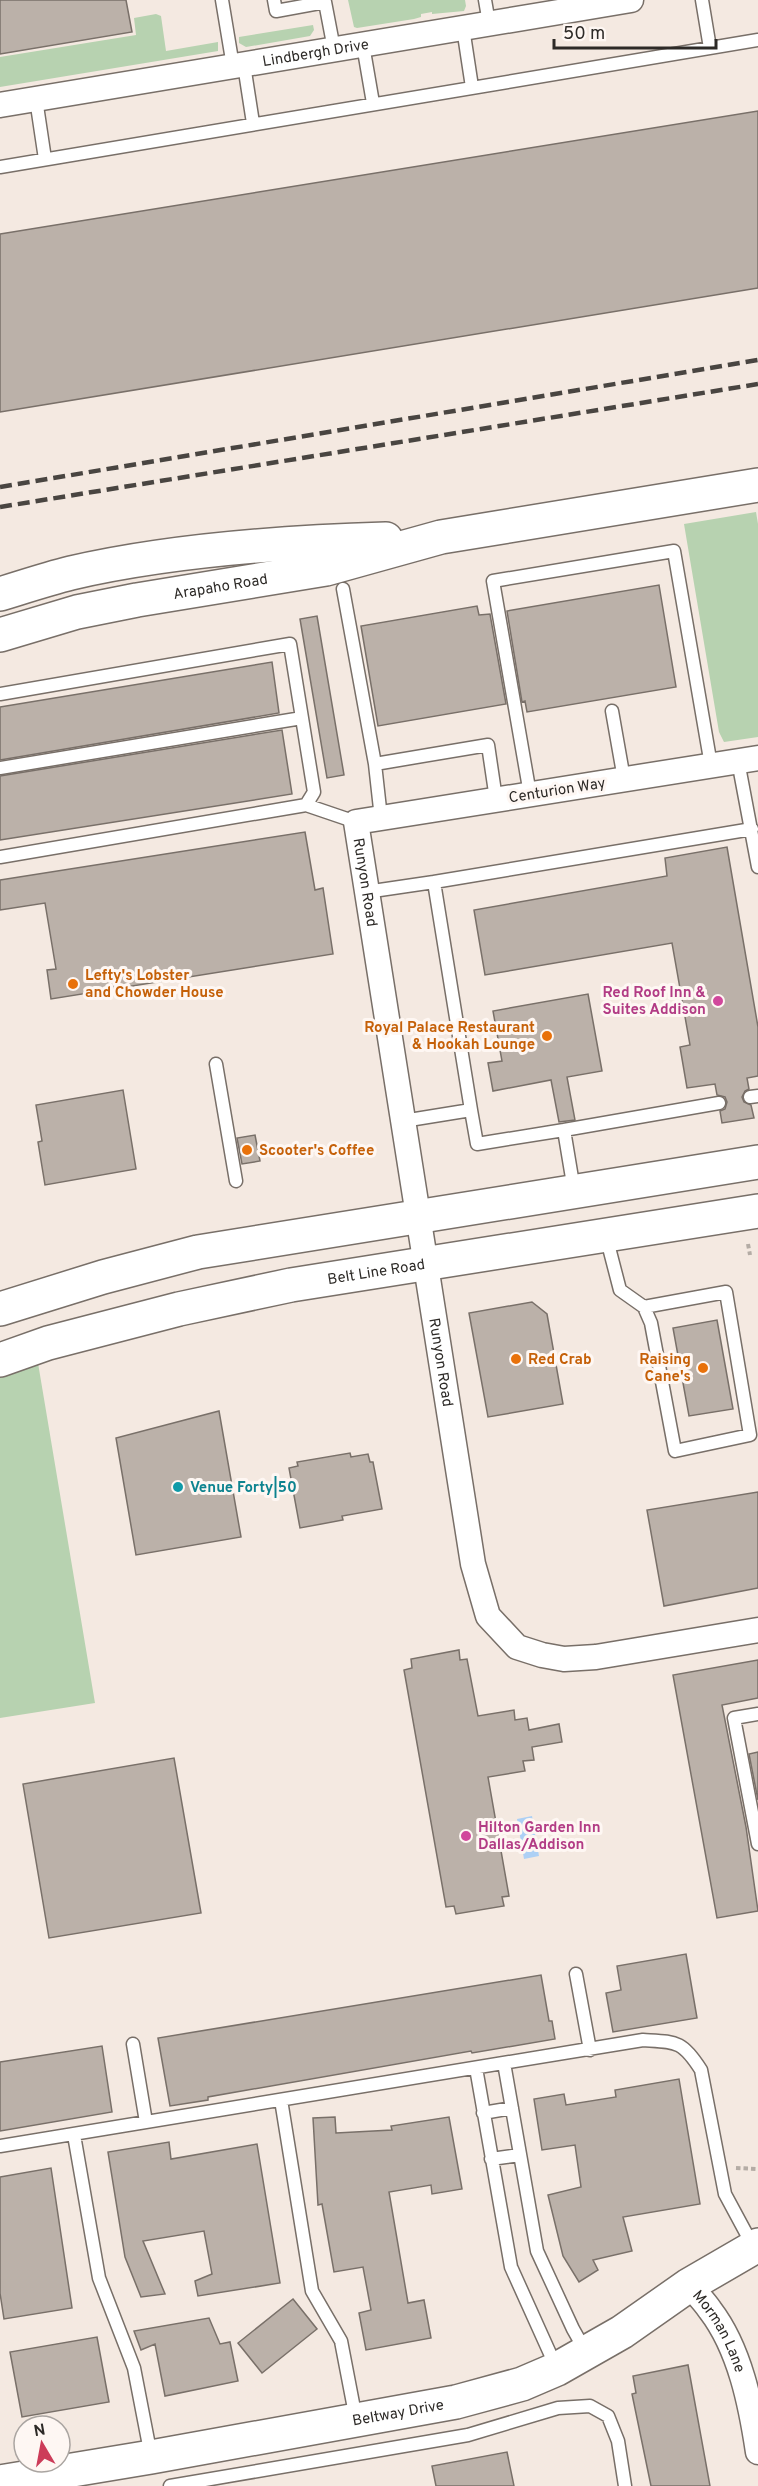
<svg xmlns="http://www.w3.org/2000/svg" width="758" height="2486" viewBox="0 0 758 2486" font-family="Overpass,sans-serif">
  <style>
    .green { fill: #b7d2b0 }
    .water { fill: #add0f5 }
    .building { fill: #bbb1a9; stroke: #797069; stroke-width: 1.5 }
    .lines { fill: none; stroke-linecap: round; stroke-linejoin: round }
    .lane-casing { stroke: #786f68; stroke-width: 15 }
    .street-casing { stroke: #786f68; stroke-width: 27 }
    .secondary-casing { stroke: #786f68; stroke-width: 36 }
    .primary-casing { stroke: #786f68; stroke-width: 36 }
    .path { stroke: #b4aca5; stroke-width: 4; stroke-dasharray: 4.5 3; stroke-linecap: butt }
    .lane { stroke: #fff; stroke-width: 12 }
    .street { stroke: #fff; stroke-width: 24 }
    .secondary { stroke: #fff; stroke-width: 33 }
    .primary { stroke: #fff; stroke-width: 33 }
    .rail { stroke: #494541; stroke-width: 4.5; stroke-dasharray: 12 6; stroke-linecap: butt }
    .food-dot { fill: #e8710a; stroke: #fef7f3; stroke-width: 2 }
    .hotel-dot { fill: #d1479c; stroke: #fef7f3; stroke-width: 2 }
    .culture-dot { fill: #0f9aa8; stroke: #fef7f3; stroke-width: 2 }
    .labels { text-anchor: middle; stroke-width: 6; stroke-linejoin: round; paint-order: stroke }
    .street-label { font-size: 15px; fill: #2d2a27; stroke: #fef7f3 }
    .food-label { font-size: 15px; font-weight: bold; fill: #c56008; stroke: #fef7f3; text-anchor: start }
    .hotel-label { font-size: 15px; font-weight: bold; fill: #b23c85; stroke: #fef7f3; text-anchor: end }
    .culture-label { font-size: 15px; font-weight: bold; fill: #0d838f; stroke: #fef7f3; text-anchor: start }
  </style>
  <rect width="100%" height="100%" fill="#f4e9e1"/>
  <path class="green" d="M348 0H465L466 6 464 11 432 14V12L421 14V17L414 19 357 28 354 27Z
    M156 14 161 16 166 51 218 42V51L0 87V57L136 35 134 18Z
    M313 25 314 30 310 36 246 47 239 43V37Z
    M756 512 758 524V737L724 742 719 732 684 524Z
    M38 1363 95 1703 0 1718V1378Z"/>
  <path class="water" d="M532 1816 539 1856 524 1859 517 1819Z"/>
  <path class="building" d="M0 0H126L132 32 0 54Z
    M758 111V288L0 412V234Z
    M659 585 676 687 527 712 525 701 522 702 507 611Z
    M477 606 479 615 490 614 506 704 378 726 361 626Z
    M317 616 344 775 327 778 300 619Z
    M272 662 279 713 0 760V707Z
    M282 730 292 794 0 840V776Z
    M305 832 315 890 323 888 333 954 51 999 47 970 56 969 45 903 0 910V880Z
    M727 847 758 1027V1076L747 1078 749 1089 745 1091 742 1097 744 1102 751 1105 754 1118 722 1123 720 1111 725 1109 727 1102 725 1097 717 1095 715 1084 687 1088 680 1047 690 1045 672 943 485 975 474 910 667 876 665 858Z
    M588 994 602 1071 567 1077 575 1120 559 1122 551 1080 493 1091 488 1063 502 1061 493 1011Z
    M123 1090 136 1169 45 1185 38 1142 42 1141 36 1105Z
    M255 1135 260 1161 242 1164 237 1138Z
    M532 1302 547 1314 563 1404 488 1417 469 1313Z
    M717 1320 733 1409 689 1416 673 1328Z
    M219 1411 241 1537 136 1555 116 1438Z
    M350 1453 351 1457 368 1454 370 1462H373L382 1509 342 1516 343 1520 300 1528 289 1468 298 1466 297 1462Z
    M758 1492V1588L664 1606 647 1510Z
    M459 1650 460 1660 467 1659 478 1716 514 1710 515 1720 527 1718 529 1730 559 1724 562 1742 532 1747 534 1760 523 1761 525 1771 488 1777 509 1896 502 1897 504 1906 456 1914 454 1906 446 1907 404 1670 412 1668 411 1659Z
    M758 1660V1698L722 1705 746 1827 758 1911 717 1918 673 1675Z
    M758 1752V1800L749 1754Z
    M174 1758 201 1913 49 1938 23 1784Z
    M686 1954 697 2018 613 2032 606 1993 621 1990 617 1966Z
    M541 1975 549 2021H552L555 2039 472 2053 471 2051 208 2097V2100L170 2106 158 2038Z
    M102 2046 112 2112 0 2131V2062Z
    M679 2079 700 2204 623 2217 632 2251 593 2260 598 2270 579 2282 563 2256 548 2195 581 2187 575 2145 542 2150 534 2099 564 2094 566 2105 616 2097 615 2090Z
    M335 2117 336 2133 392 2130 391 2126 449 2117 462 2189 432 2194 431 2185 389 2192 408 2303 424 2300 431 2338 366 2350 359 2313 371 2310 363 2267 334 2272 322 2204 318 2205 313 2118Z
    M169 2142 171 2159 257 2144 280 2283 198 2296 195 2281 212 2274 204 2231 143 2241 165 2294 141 2297 125 2257 108 2152Z
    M51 2168 72 2308 4 2319 0 2293V2177Z
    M293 2299 317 2329 262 2373 238 2343Z
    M209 2318 220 2344 230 2342 238 2381 165 2396 155 2344 141 2350 134 2331Z
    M97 2337 109 2402 22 2417 10 2352Z
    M688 2365 710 2486H651L632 2394 636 2393 633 2376Z
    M507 2452 514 2486H436L432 2466Z"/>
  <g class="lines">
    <g class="lane-casing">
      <path id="lane" d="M222 0 233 66
        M274 0 276 11 325 2 334 49
        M485 0 489 23
        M702 0 710 48
        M463 28 472 87
        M363 45 373 103
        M244 65 253 123
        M36 99 45 159
        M0 167 758 40
        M343 589 375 764
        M0 694 290 644 314 792 306 805
        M612 711 624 779
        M738 761 758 867
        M0 768 302 718
        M530 794 493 581 674 551 711 765
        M381 818 375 764 488 745 496 799
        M0 857 306 805 356 822
        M434 882 752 829
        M366 892 434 882 471 1110
        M216 1064 236 1181
        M750 1097 758 1096
        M403 1121 471 1110 477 1144 564 1130
        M574 1190 564 1130 719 1103
        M606 1236 620 1290 644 1307 651 1323 675 1451 750 1435 726 1292 644 1307
        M758 1714 734 1718 758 1844
        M576 1974 590 2050
        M133 2044 146 2122
        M504 2063 537 2251 573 2329 586 2352
        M476 2068 511 2267 557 2369
        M281 2100 312 2291 341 2341 356 2419
        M483 2113 512 2108
        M74 2135 99 2278 134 2368 151 2456
        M0 2146 643 2040C676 2042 682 2040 701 2070L725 2194 753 2246
        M491 2159 520 2155
        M170 2486 468 2435 558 2408 590 2406 608 2416 618 2441 625 2486"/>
    </g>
    <g class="street-casing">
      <g id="street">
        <path id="s1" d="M0 105 631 0"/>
        <path id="s2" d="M758 758 356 822 473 1564 488 1616 517 1647 542 1655 564 1659 596 1657 758 1630"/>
        <path id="s3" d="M689 2285C696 2293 704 2301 710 2310 740 2349 751 2405 758 2452"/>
      </g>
    </g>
    <g class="secondary-casing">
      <g id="secondary">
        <path d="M0 594C23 587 47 579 71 573 170 550 284 542 386 539"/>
        <path id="s4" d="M0 635 77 612 137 600 326 569 441 537 758 485"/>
        <path id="s5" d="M0 2482 151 2457 456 2402 522 2384 557 2369 622 2332 689 2285 758 2245"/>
      </g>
    </g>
    <g class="primary-casing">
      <g id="primary">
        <path d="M0 1309 103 1277 198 1252 758 1162"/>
        <path id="s6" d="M0 1360 48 1343 179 1309 291 1285 758 1211"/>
      </g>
    </g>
    <path class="path" d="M748 1244 750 1255
      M736 2168 758 2169"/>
    <use href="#lane" class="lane"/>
    <use href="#street" class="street"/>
    <use href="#secondary" class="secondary"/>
    <use href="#primary" class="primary"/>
    <path class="rail" d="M0 487 758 360
      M0 507 758 384"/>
  </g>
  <g class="food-dot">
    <circle cx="73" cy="984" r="6"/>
    <circle cx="547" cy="1036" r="6"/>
    <circle cx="247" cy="1150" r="6"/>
    <circle cx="516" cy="1359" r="6"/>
    <circle cx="703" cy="1368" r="6"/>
  </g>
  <g class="hotel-dot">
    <circle cx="718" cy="1001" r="6"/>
    <circle cx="466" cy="1836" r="6"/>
  </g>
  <circle class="culture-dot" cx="178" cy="1487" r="6"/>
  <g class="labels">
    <g class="street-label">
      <text dy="5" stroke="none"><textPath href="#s1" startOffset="320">Lindbergh Drive</textPath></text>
      <text dy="5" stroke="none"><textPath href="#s4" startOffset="226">Arapaho Road</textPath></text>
      <text transform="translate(557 790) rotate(-9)" y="5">Centurion Way</text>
      <text dy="5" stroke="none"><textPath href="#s2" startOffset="468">Runyon Road</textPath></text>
      <text dy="5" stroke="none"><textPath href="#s6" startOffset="387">Belt Line Road</textPath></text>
      <text dy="5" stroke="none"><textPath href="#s2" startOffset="954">Runyon Road</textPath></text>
      <text dy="5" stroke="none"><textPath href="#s3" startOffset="56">Morman Lane</textPath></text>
      <text dy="5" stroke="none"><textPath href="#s5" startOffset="404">Beltway Drive</textPath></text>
    </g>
    <g class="food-label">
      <text x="85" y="980">Lefty's Lobster<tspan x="85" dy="17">and Chowder House</tspan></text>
      <text x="535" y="1032" text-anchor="end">Royal Palace Restaurant<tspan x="535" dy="17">&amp; Hookah Lounge</tspan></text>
      <text x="259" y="1155">Scooter's Coffee</text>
      <text x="528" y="1364">Red Crab</text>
      <text x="691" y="1364" text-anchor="end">Raising<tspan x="691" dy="17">Cane's</tspan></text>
    </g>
    <g class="hotel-label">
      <text x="706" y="997">Red Roof Inn &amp;<tspan x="706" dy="17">Suites Addison</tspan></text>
      <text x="478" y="1832" text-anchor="start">Hilton Garden Inn<tspan x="478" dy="17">Dallas/Addison</tspan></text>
    </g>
    <g class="culture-label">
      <text x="190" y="1492">Venue Forty|50</text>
    </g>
  </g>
  <g transform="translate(42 2444) rotate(350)"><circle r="28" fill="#fef7f3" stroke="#aaa5a1" stroke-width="1.5"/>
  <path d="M0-4.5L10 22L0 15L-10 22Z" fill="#cc3c59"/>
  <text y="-9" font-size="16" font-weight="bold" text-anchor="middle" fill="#2d2a27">N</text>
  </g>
  <path d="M554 39v9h162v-9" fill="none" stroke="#2d2a27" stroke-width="3"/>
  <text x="563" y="39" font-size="18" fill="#2d2a27" stroke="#fef7f3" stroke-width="4.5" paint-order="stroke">50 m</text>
</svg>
